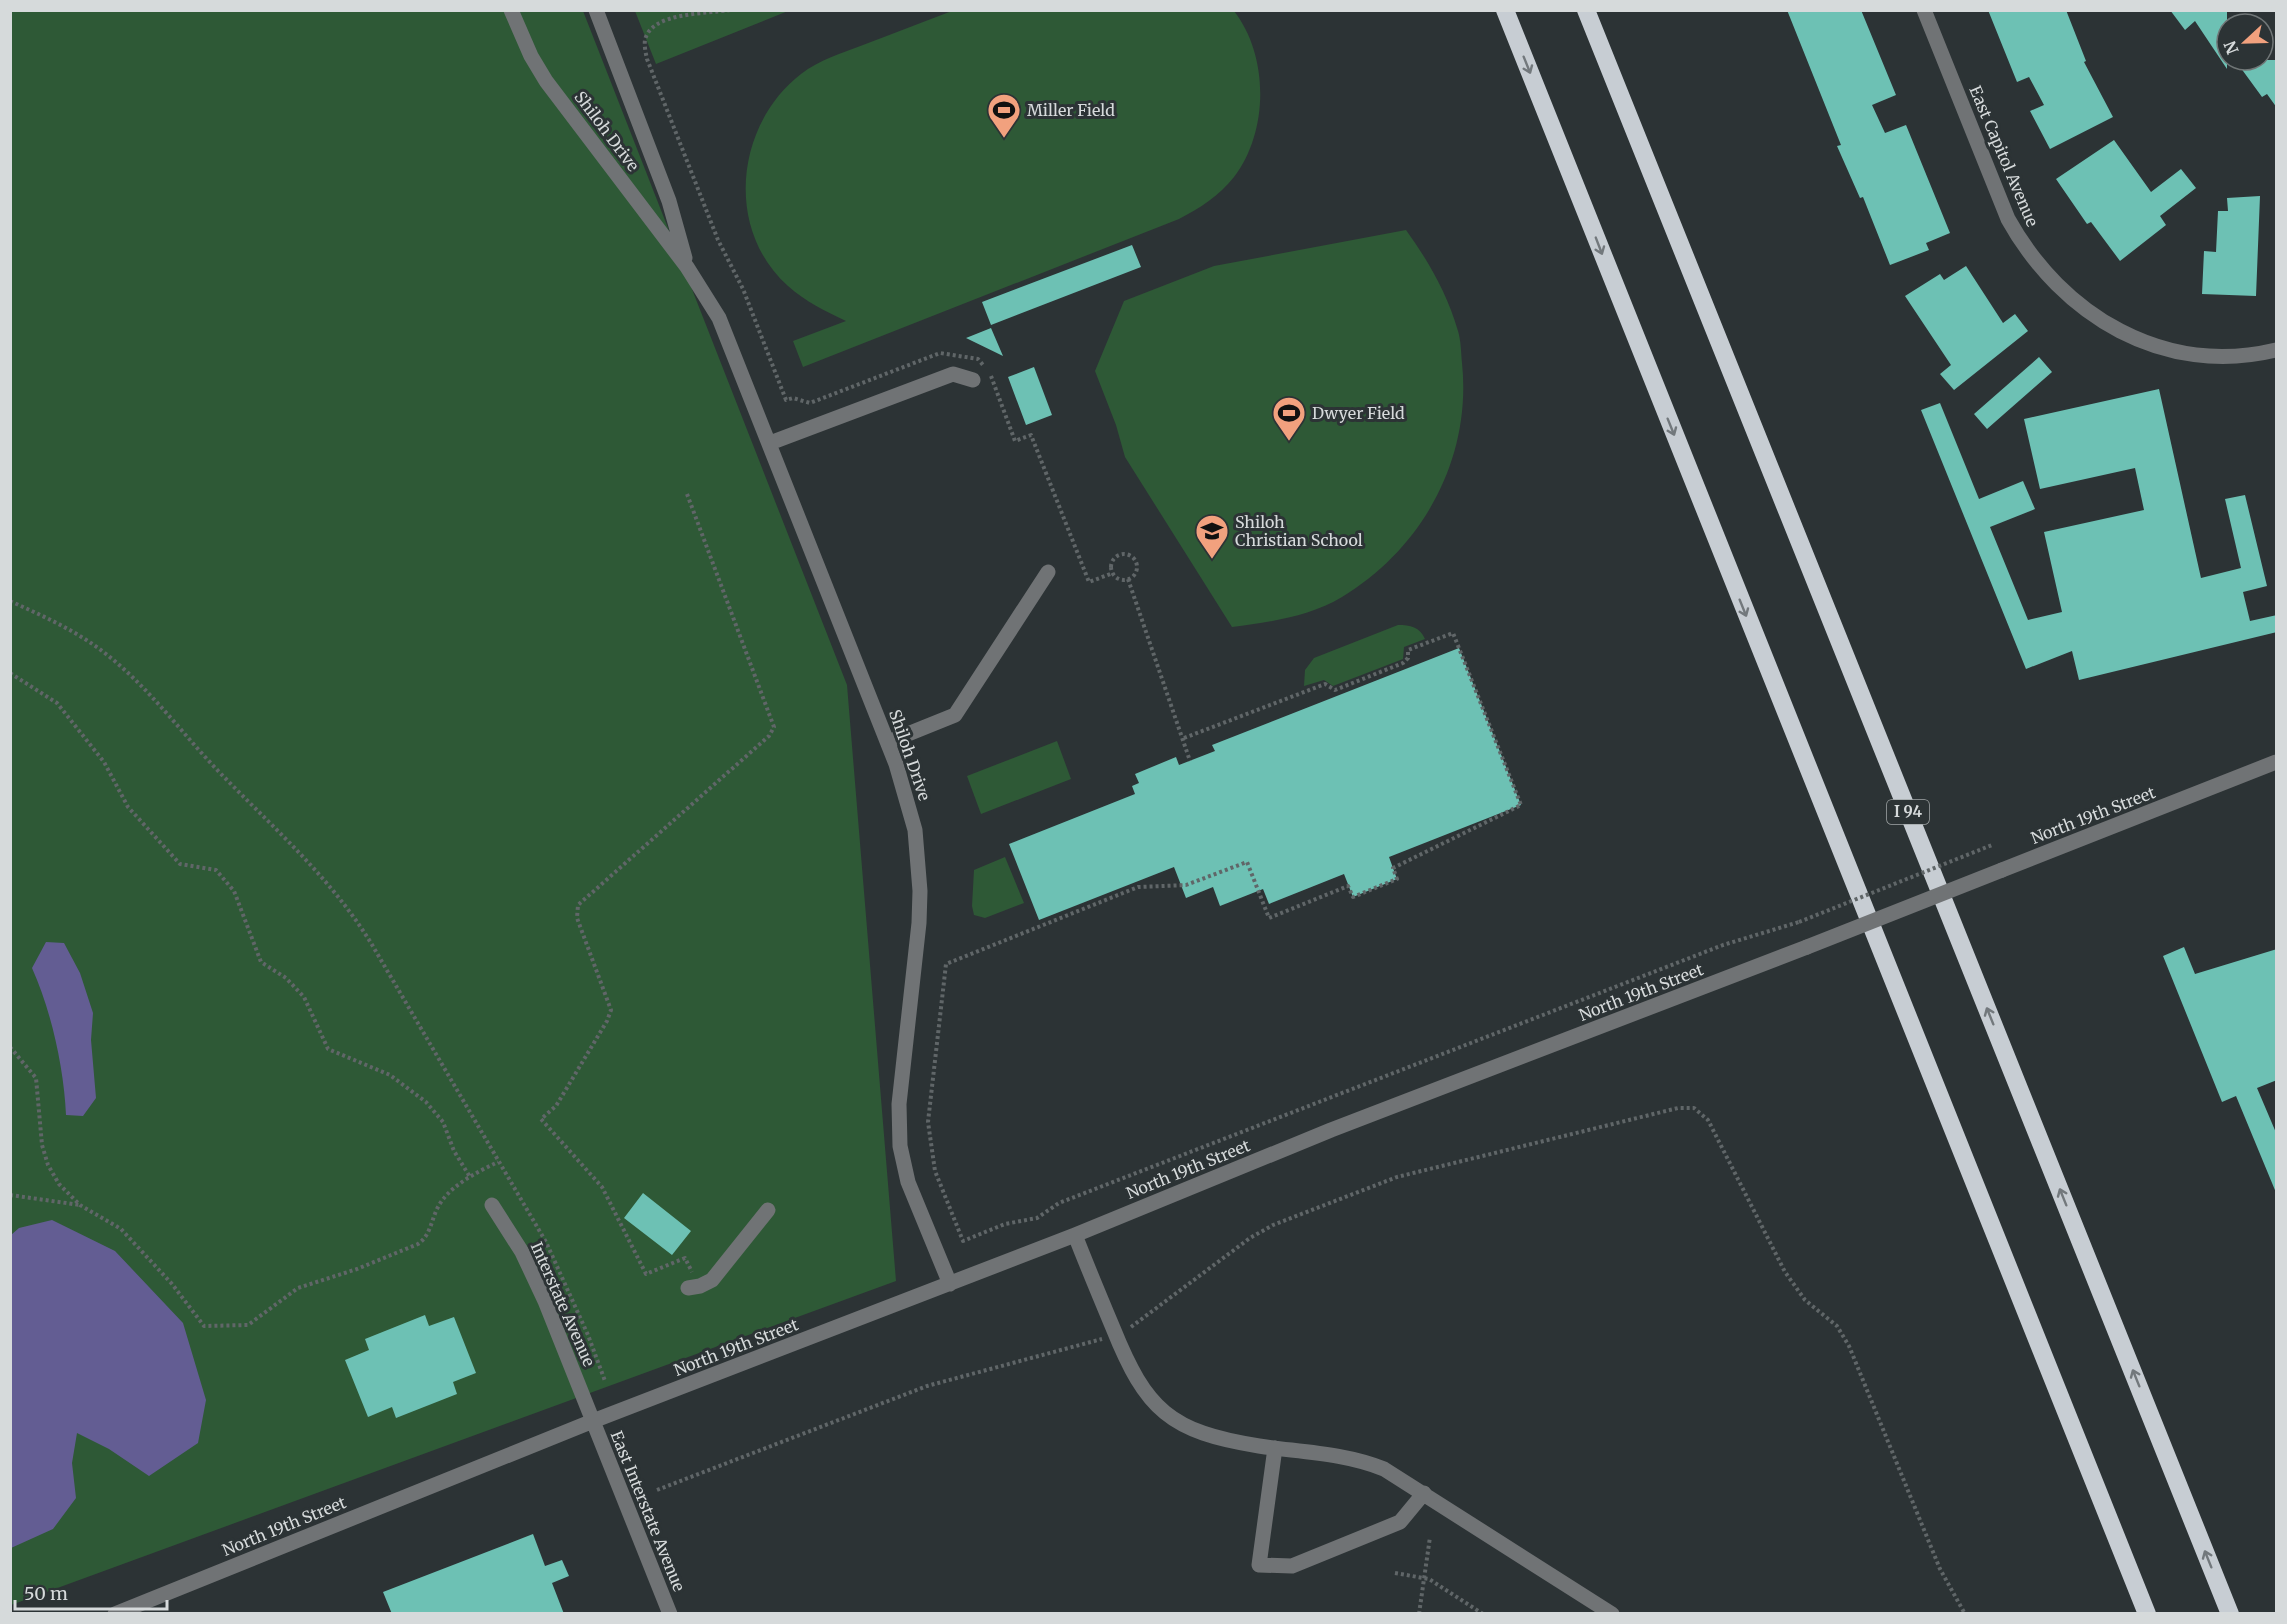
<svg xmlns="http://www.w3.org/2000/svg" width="2287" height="1624" viewBox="0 0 2287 1624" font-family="Merriweather,serif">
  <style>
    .green { fill: #2e5936 }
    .water { fill: #635d93 }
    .building { fill: #6dc1b4 }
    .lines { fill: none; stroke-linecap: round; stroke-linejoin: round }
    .path { stroke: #606668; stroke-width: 4; stroke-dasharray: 3 3; stroke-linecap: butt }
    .minor { stroke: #707375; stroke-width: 15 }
    .highway { stroke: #c7cdd3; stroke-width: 18 }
    .path-bridge { stroke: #606668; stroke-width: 4; stroke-dasharray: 3 3; stroke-linecap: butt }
    .minor-bridge { stroke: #707375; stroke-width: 15 }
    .oneway { stroke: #72787c }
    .labels { text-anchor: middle; stroke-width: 6; stroke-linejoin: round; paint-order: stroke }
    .shield { fill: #2c3335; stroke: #a3a8a9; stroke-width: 1.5 }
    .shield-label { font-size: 15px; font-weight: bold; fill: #d6dadb }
    .poi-label { font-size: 16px; fill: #d6dadb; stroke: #2c3335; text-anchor: start }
    .street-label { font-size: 16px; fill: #d6dadb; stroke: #2c3335 }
  </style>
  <rect width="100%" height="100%" fill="#2c3335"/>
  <path class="green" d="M11 11H583L847 685 896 1281 11 1605Z
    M635 11H788L656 64Z
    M952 11H1234C1269 56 1269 131 1234 177 1219 196 1200 208 1179 219L803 367 793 341 846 321C825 311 806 302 788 286 724 229 736 124 801 74 819 60 842 53 863 45 893 34 922 22 952 11Z
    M1406 230C1429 262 1447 293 1458 331 1461 341 1461 352 1462 363 1472 458 1423 548 1342 597 1309 617 1269 622 1232 627L1125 457 1116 425 1095 371 1124 301 1214 266Z
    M1398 625C1410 625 1420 627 1425 639L1404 647 1403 659 1333 686 1324 680 1304 686 1305 670 1314 658Z
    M1057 741 1071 779 981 814 967 776Z
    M1005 857 1024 903 985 918 974 915 972 906 974 870Z"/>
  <path class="water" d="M46 942 64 943 80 973 93 1013 91 1040 96 1098 83 1116 66 1115C64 1068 51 1010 32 968Z
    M52 1220 115 1251 183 1323 206 1400 198 1443 149 1476 109 1449 77 1433 72 1463 76 1498 53 1529 11 1548V1235L19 1228Z"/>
  <path class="building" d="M1787 10H1861L1896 95 1872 105 1885 133 1906 125 1950 233 1926 243 1929 250 1890 265 1863 197 1860 198 1837 146 1841 145Z
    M1988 10H2066L2086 61 2084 62 2113 117 2050 149 2030 111 2044 105 2029 77 2017 82Z
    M2170 10H2227V69L2195 21 2185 30Z
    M2235 60H2277V108L2267 94 2262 97Z
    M2114 140 2151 192 2181 169 2196 188 2160 216 2166 225 2120 261 2091 222 2087 224 2056 179Z
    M2260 196 2256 296 2202 294 2204 251 2216 252 2218 211H2228L2227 198Z
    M1132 245 1141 267 991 325 982 302Z
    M1966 266 2003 323 2015 314 2028 331 1954 390 1940 374 1951 365 1905 296 1940 274 1944 280Z
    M991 328 1003 356 966 338Z
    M2039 357 2052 372 1987 429 1974 414Z
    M1034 367 1052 415 1026 425 1008 377Z
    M2159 389 2201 578 2241 568 2225 499 2245 495 2267 586 2243 592 2250 621 2277 615V632L2079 680 2072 651 2026 669 1921 410 1940 403 1979 499 2023 481 2035 509 1990 527 2028 620 2062 612 2044 532 2144 510 2135 468 2040 489 2024 419Z
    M1459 648 1521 805 1389 857 1397 879 1353 897 1344 874 1269 904 1263 889 1220 906 1213 887 1186 898 1174 867 1039 920 1009 844 1135 794 1132 786 1139 783 1135 774 1176 757 1179 765 1215 751 1212 745Z
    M2184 947 2195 974 2277 949V1080L2257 1088 2277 1135V1195L2236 1096 2222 1102 2163 956Z
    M643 1193 691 1231 672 1255 624 1218Z
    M425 1315 429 1326 454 1317 476 1373 453 1382 457 1394 396 1418 392 1407 368 1417 345 1360 369 1350 365 1339Z
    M533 1534 545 1566 562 1560 569 1576 552 1583 564 1614H392L383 1592Z"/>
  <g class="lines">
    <path class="path" d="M730 10C706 14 651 12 645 40 644 46 646 54 647 59L718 240 743 289 786 400 793 398 810 403 940 353 978 359 983 365
      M991 376 1015 441 1031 435 1089 582 1113 573
      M687 494 774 727 769 736 578 905 577 918 611 1010 607 1021 556 1106 541 1119 602 1187 646 1274 685 1258 692 1272
      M1111 567a13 13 0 1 1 26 0a13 13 0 1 1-26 0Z
      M1128 579 1190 761
      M10 601C43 616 77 631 106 654 151 689 186 739 226 779 278 832 332 880 371 943L546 1242 588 1335 605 1381
      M10 673 57 703 104 762 128 807 180 864 216 870 234 891 261 962 286 978 304 997 328 1049 390 1075 426 1102 443 1122 454 1151 470 1177
      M1184 738 1325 684 1335 690 1403 663 1408 658V650L1453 633 1521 805 1393 868 1397 879 1353 897 1348 886 1269 918 1247 862 1186 885 1138 887 946 964 928 1122 935 1171 963 1241 1005 1224 1037 1218 1059 1203 1723 945 1799 922
      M10 1047 36 1078 42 1145 48 1165 59 1184 80 1205 121 1229 172 1284 204 1326 248 1325 298 1288 357 1269 418 1244C431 1235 431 1220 438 1207 449 1186 477 1172 498 1162
      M10 1195 80 1205
      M1131 1327 1250 1238 1273 1225 1397 1177 1678 1108H1694L1708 1120 1785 1272 1805 1300 1837 1326 1849 1346 1940 1569 1965 1614
      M657 1490 927 1386 1102 1339
      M1395 1573 1429 1579 1483 1614
      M1419 1614 1430 1537"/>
    <path class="minor" d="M511 10 531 56 546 81 687 267 719 318 896 764 915 830 920 891 919 923 899 1104 900 1146 908 1182 950 1284
      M596 10 669 201 685 258
      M1924 10 2008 219C2062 316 2164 377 2276 350
      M770 443 953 374 973 380
      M888 742 955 715 1048 572
      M2002 870 2276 762
      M492 1205 522 1252 545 1301 670 1614
      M1075 1235C1087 1266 1100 1297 1113 1328 1146 1410 1170 1432 1259 1446 1300 1452 1345 1453 1384 1469L1612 1614
      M688 1288 700 1286 712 1280 768 1210
      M1275 1448 1259 1565 1292 1566 1400 1522 1424 1493
      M115 1614 593 1421 1075 1235 1331 1130 1807 947"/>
    <path class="highway" d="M1505 10 2147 1614
      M1586 10 2230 1614"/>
    <path class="path-bridge" d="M1799 922 1992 845"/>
    <path class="minor-bridge" d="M1807 947 2002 870"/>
  </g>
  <defs><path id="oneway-shaft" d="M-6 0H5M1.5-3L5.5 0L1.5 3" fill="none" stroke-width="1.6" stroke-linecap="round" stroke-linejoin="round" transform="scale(1.5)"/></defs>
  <g class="oneway">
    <use href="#oneway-shaft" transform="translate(1527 65) rotate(68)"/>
    <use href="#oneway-shaft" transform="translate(1599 246) rotate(69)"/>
    <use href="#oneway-shaft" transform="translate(1671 427) rotate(68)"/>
    <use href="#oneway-shaft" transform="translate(1743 608) rotate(68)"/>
    <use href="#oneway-shaft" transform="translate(1990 1016) rotate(-112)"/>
    <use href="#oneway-shaft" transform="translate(2063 1197) rotate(-112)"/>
    <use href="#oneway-shaft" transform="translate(2136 1378) rotate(-112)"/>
    <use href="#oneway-shaft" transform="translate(2208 1559) rotate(-112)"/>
  </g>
  <defs>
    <g id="stadium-pin" transform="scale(1.725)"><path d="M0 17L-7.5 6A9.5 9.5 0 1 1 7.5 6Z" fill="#f2a17e" stroke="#2c3335"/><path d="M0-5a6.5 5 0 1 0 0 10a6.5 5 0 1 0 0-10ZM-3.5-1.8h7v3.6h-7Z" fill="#111"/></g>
    <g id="school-pin" transform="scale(1.725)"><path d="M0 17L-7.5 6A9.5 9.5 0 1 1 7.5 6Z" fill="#f2a17e" stroke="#2c3335"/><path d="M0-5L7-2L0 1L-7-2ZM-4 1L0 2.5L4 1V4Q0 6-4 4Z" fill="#111"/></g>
  </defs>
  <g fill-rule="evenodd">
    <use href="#stadium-pin" x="1004" y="110"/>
    <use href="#stadium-pin" x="1289" y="413"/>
    <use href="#school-pin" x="1212" y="531"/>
  </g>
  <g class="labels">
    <rect class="shield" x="1887" y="800" width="42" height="24" rx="4.5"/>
    <g class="shield-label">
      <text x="1908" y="817">I 94</text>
    </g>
    <g class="poi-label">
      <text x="1027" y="116">Miller Field</text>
      <text x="1312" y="419">Dwyer Field</text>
      <text x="1235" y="528">Shiloh<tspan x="1235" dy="18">Christian School</tspan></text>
    </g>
    <g class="street-label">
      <text transform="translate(607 131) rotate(53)" y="6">Shiloh Drive</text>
      <text transform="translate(2004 156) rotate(67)" y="6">East Capitol Avenue</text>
      <text transform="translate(910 755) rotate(71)" y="6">Shiloh Drive</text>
      <text transform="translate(2093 815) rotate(-21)" y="6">North 19th Street</text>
      <text transform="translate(1641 992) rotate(-21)" y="6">North 19th Street</text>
      <text transform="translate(1188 1169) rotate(-22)" y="6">North 19th Street</text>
      <text transform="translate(563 1304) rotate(66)" y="6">Interstate Avenue</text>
      <text transform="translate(736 1347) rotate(-21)" y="6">North 19th Street</text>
      <text transform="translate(648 1511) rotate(68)" y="6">East Interstate Avenue</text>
      <text transform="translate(284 1526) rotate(-22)" y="6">North 19th Street</text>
    </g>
  </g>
  <rect width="2287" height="1624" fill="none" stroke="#d6dadb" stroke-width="24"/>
  <g transform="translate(2245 42) rotate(248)"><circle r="28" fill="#2c3335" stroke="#707677" stroke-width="1.5"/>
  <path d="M0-4.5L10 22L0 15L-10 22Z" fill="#f2a17e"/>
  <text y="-9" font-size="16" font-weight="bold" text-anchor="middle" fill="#d6dadb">N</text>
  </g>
  <path d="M15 1600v9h152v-9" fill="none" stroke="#d6dadb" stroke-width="3"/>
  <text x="24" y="1600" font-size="18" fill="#d6dadb" stroke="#2c3335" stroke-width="4.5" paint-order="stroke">50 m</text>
</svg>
